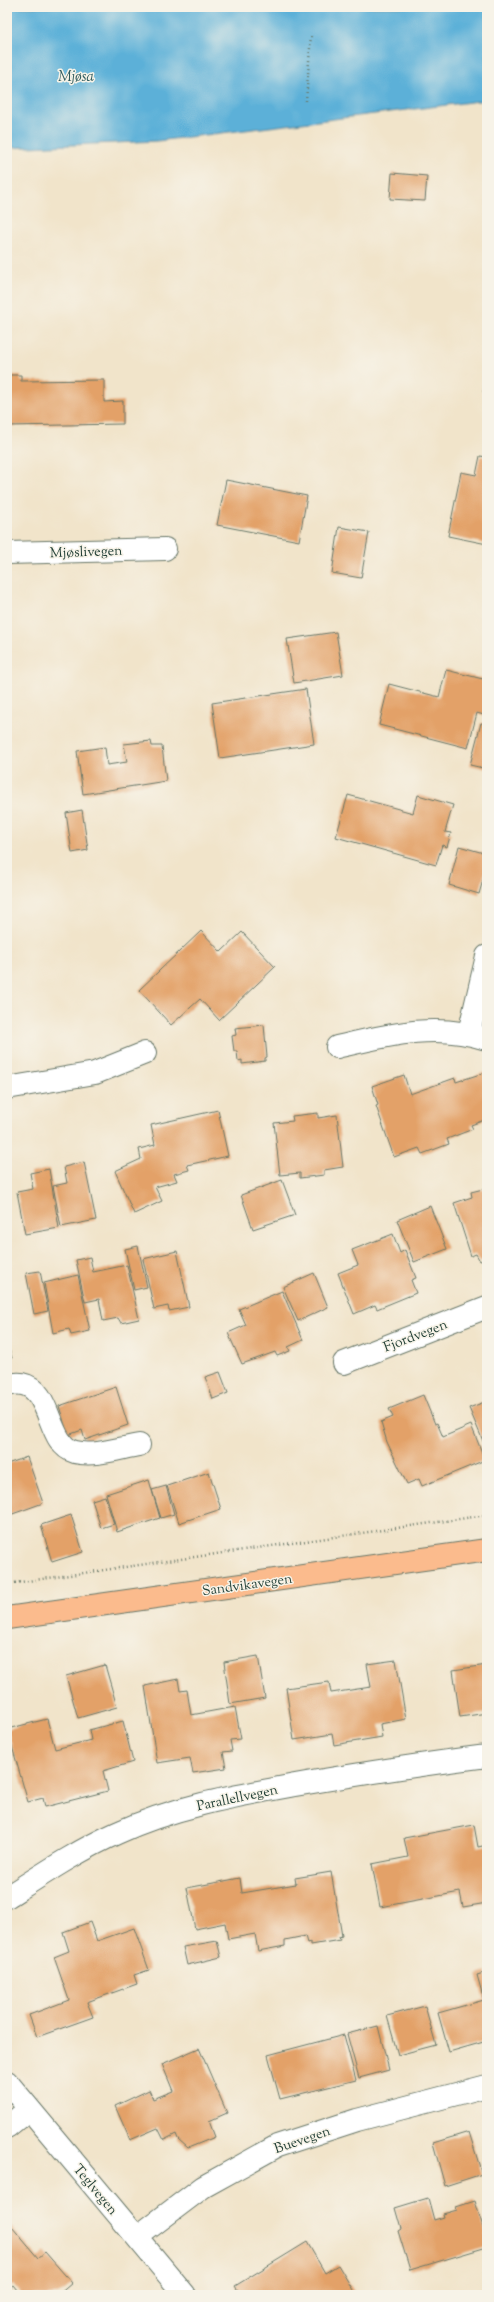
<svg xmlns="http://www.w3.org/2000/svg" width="494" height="2302" viewBox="0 0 494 2302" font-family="'Sorts Mill Goudy',serif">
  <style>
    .water { fill: #5cb0d8; stroke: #3e7686 }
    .building { fill: #e3a168 }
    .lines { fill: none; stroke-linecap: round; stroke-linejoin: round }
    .minor-casing { stroke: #687768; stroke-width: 24 }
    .major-casing { stroke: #687768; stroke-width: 24 }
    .path { stroke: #687768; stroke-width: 2.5; stroke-dasharray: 1 3; stroke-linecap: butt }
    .minor { stroke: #fff; stroke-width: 22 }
    .major { stroke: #fbbb8d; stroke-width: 22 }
    .labels { text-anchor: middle; stroke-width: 3; stroke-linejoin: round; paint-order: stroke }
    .street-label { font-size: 14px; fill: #1f3d34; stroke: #f7f3e8 }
    .water-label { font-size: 15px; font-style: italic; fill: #2e5a5d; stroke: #f7f3e8 }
  </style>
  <rect width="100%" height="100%" fill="#f7f3e8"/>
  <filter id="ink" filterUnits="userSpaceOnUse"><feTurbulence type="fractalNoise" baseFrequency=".025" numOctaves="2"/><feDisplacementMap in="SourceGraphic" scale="8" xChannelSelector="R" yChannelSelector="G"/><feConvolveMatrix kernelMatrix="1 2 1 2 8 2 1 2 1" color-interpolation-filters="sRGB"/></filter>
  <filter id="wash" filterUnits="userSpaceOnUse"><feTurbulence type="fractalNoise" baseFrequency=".012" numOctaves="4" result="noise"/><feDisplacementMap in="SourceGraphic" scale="16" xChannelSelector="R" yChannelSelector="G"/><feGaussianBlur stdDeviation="0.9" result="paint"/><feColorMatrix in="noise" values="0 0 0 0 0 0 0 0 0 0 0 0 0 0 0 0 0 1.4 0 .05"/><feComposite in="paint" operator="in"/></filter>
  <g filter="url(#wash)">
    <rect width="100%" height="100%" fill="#f1e4ca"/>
    <path class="water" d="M7 7H487V100L157 141 7 148Z"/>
    <g id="blocks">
      <path class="building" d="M392 173 427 176 425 201 390 199Z
        M7 375H21V381L104 380V402L123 401V424L7 426Z
        M486 375H487V393L483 392Z
        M480 456 487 457V544L448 536 461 472 476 475Z
        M226 480 307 496 299 541 217 525Z
        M339 527 369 532 361 578 332 573Z
        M336 632 343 675 294 683 287 639Z
        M446 670 487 680V716L477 713 468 748 379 725 389 684 439 697Z
        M306 689 314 744 220 758 212 703Z
        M481 723 487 724V769L470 765Z
        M151 741 152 746H162L166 781 83 794 77 751 105 747 107 765 127 762 124 744Z
        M348 795 413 813 418 795 453 805 445 832 451 833 447 847 442 845 436 865 336 837Z
        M82 810 88 850 72 853 66 813Z
        M459 846 487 854V866L479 894 449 885Z
        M201 931 221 952 242 932 275 967 219 1020 200 999 171 1025 139 990Z
        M264 1025 267 1057 265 1058V1061L242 1064V1060L238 1061 237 1051H234L232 1036 236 1035 235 1028Z
        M486 1072 487 1119 471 1125 473 1129 447 1139 449 1144 422 1154 419 1148 394 1157 376 1106 378 1105 372 1086 404 1075 410 1094 455 1078 456 1082Z
        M218 1110 228 1156 187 1165 189 1170 174 1174 177 1181 155 1187 162 1201 134 1214 115 1171 141 1159 139 1149 155 1145 151 1125Z
        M318 1113V1118L337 1115 343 1167 324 1170V1175L300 1178V1173L280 1175 274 1123 293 1121 292 1116Z
        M84 1162 96 1220 61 1227 53 1186 67 1183 64 1167Z
        M49 1169 59 1228 25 1234 17 1192 33 1189 30 1173Z
        M282 1180 295 1215 253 1229 241 1195Z
        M487 1188V1259L480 1261 476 1254 471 1256 454 1203 472 1197 471 1192Z
        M430 1206 447 1249 414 1262 397 1220Z
        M393 1234 400 1253 405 1250 416 1278 411 1280 416 1293 377 1309 375 1305 354 1314 338 1273 358 1265 352 1250Z
        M138 1246 147 1287 134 1290 125 1249Z
        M177 1251 189 1307 169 1311 168 1306 154 1309 143 1259Z
        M90 1257 93 1272 127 1265 139 1319 121 1323 118 1318 103 1321 99 1299 85 1302 76 1260Z
        M40 1271 48 1311 34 1314 26 1273Z
        M314 1273 328 1307 298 1321 283 1287Z
        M78 1275 90 1331 71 1335 69 1329 53 1333 44 1283Z
        M282 1291 303 1340 288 1347 290 1351 277 1356 275 1352 242 1364 228 1333 246 1325 239 1309Z
        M7 1343 12 1358 7 1360Z
        M220 1372 228 1393 213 1399 205 1377Z
        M116 1387 128 1425 85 1440 82 1430 68 1435 59 1406Z
        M423 1395 435 1424 437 1423 443 1437 471 1425 485 1460 422 1486 419 1479 407 1484 387 1442 381 1422 393 1417 389 1409Z
        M487 1401V1447L486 1448 469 1408Z
        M27 1457 43 1503 7 1516V1464Z
        M209 1472 221 1509 179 1523 167 1486Z
        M149 1480 160 1518 117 1532 106 1494Z
        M166 1486 174 1514 161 1518 152 1490Z
        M105 1496 114 1524 101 1528 92 1500Z
        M71 1515 83 1552 52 1562 41 1525Z
        M258 1656 265 1698 230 1704 224 1662Z
        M396 1660 406 1719 380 1724 382 1737 334 1745 332 1734 294 1740 286 1688 329 1682 331 1693 371 1687 367 1664Z
        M105 1665 117 1707 78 1718 66 1676Z
        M487 1665V1713L460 1717 453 1670Z
        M178 1679 180 1691 187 1690 191 1715 235 1707 241 1739 230 1740 232 1751 223 1752 226 1768 193 1773 190 1758 157 1763 145 1686Z
        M47 1719 55 1749 91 1740 89 1730 123 1721 133 1762 103 1771 108 1791 45 1807 43 1798 28 1802 7 1729Z
        M474 1825 478 1847 487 1845V1903L463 1907 460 1892 380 1907 372 1864 408 1857 404 1838Z
        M331 1872 342 1936 339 1937 340 1940 311 1945V1942L307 1943 305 1936 285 1940V1946L258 1951 255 1934 228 1939 225 1923 195 1929 187 1888 240 1878 242 1893 296 1884 295 1878Z
        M90 1922 97 1941 134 1928 149 1970 134 1975 137 1984 87 2002 93 2017 37 2037 29 2015 69 2000 54 1957 69 1951 63 1932Z
        M217 1941 221 1957 187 1965 183 1947Z
        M487 1972V2041L449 2052 438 2013 484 2000 477 1975Z
        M425 2006 436 2045 398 2055 387 2016Z
        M378 2026 389 2070 359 2078 347 2034Z
        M344 2035 356 2080 280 2099 268 2055Z
        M199 2048 227 2113 209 2121 215 2137 188 2148 178 2139 176 2134 164 2140 158 2128 130 2140 115 2106 149 2090 153 2099 173 2091 162 2064Z
        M469 2132 482 2174 445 2186 433 2143Z
        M428 2198 434 2220 444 2217 443 2214 457 2210 456 2207 475 2201 487 2240V2247L410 2270 398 2231 401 2229 395 2208Z
        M7 2221 38 2258 45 2252 72 2283 58 2295H22L14 2285 7 2290Z
        M307 2242 325 2273 338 2265 356 2295H241L235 2286Z"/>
    </g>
  </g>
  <g filter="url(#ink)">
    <use href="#blocks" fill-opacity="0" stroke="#687768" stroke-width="1"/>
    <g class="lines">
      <g class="minor-casing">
        <path id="minor" d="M7 553 165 549
          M469 1033 487 956
          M337 1047C388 1035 436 1022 487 1039
          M7 1088 95 1073 145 1053
          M344 1363 487 1307
          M7 1385C12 1384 18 1383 22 1384 52 1389 47 1445 75 1452 94 1457 120 1448 139 1445
          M7 1897C43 1874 79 1850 117 1833 173 1807 235 1796 295 1785 359 1774 423 1764 487 1756
          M7 2082 185 2295
          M7 2127 28 2110
          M137 2237 203 2187 277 2146 357 2120 487 2086"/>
      </g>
      <g class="major-casing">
        <path id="major" d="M7 1618 487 1550"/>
      </g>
      <path class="path" d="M306 101 311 35
        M7 1584 487 1515"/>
      <use href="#minor" class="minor"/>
      <use href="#major" class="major"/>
    </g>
  </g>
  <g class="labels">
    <g class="street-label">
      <text transform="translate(86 551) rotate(-2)" y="5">Mjøslivegen</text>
      <text transform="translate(415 1335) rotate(-21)" y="5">Fjordvegen</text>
      <text transform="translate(247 1584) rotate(-8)" y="5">Sandvikavegen</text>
      <text transform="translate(237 1797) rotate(-12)" y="5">Parallellvegen</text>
      <text transform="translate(302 2139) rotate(-19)" y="5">Buevegen</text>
      <text transform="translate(96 2189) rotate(50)" y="5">Teglvegen</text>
    </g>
    <g class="water-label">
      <text x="76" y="81">Mjøsa</text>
    </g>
  </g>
  <rect width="494" height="2302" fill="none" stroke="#f7f3e8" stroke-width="24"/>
</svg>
